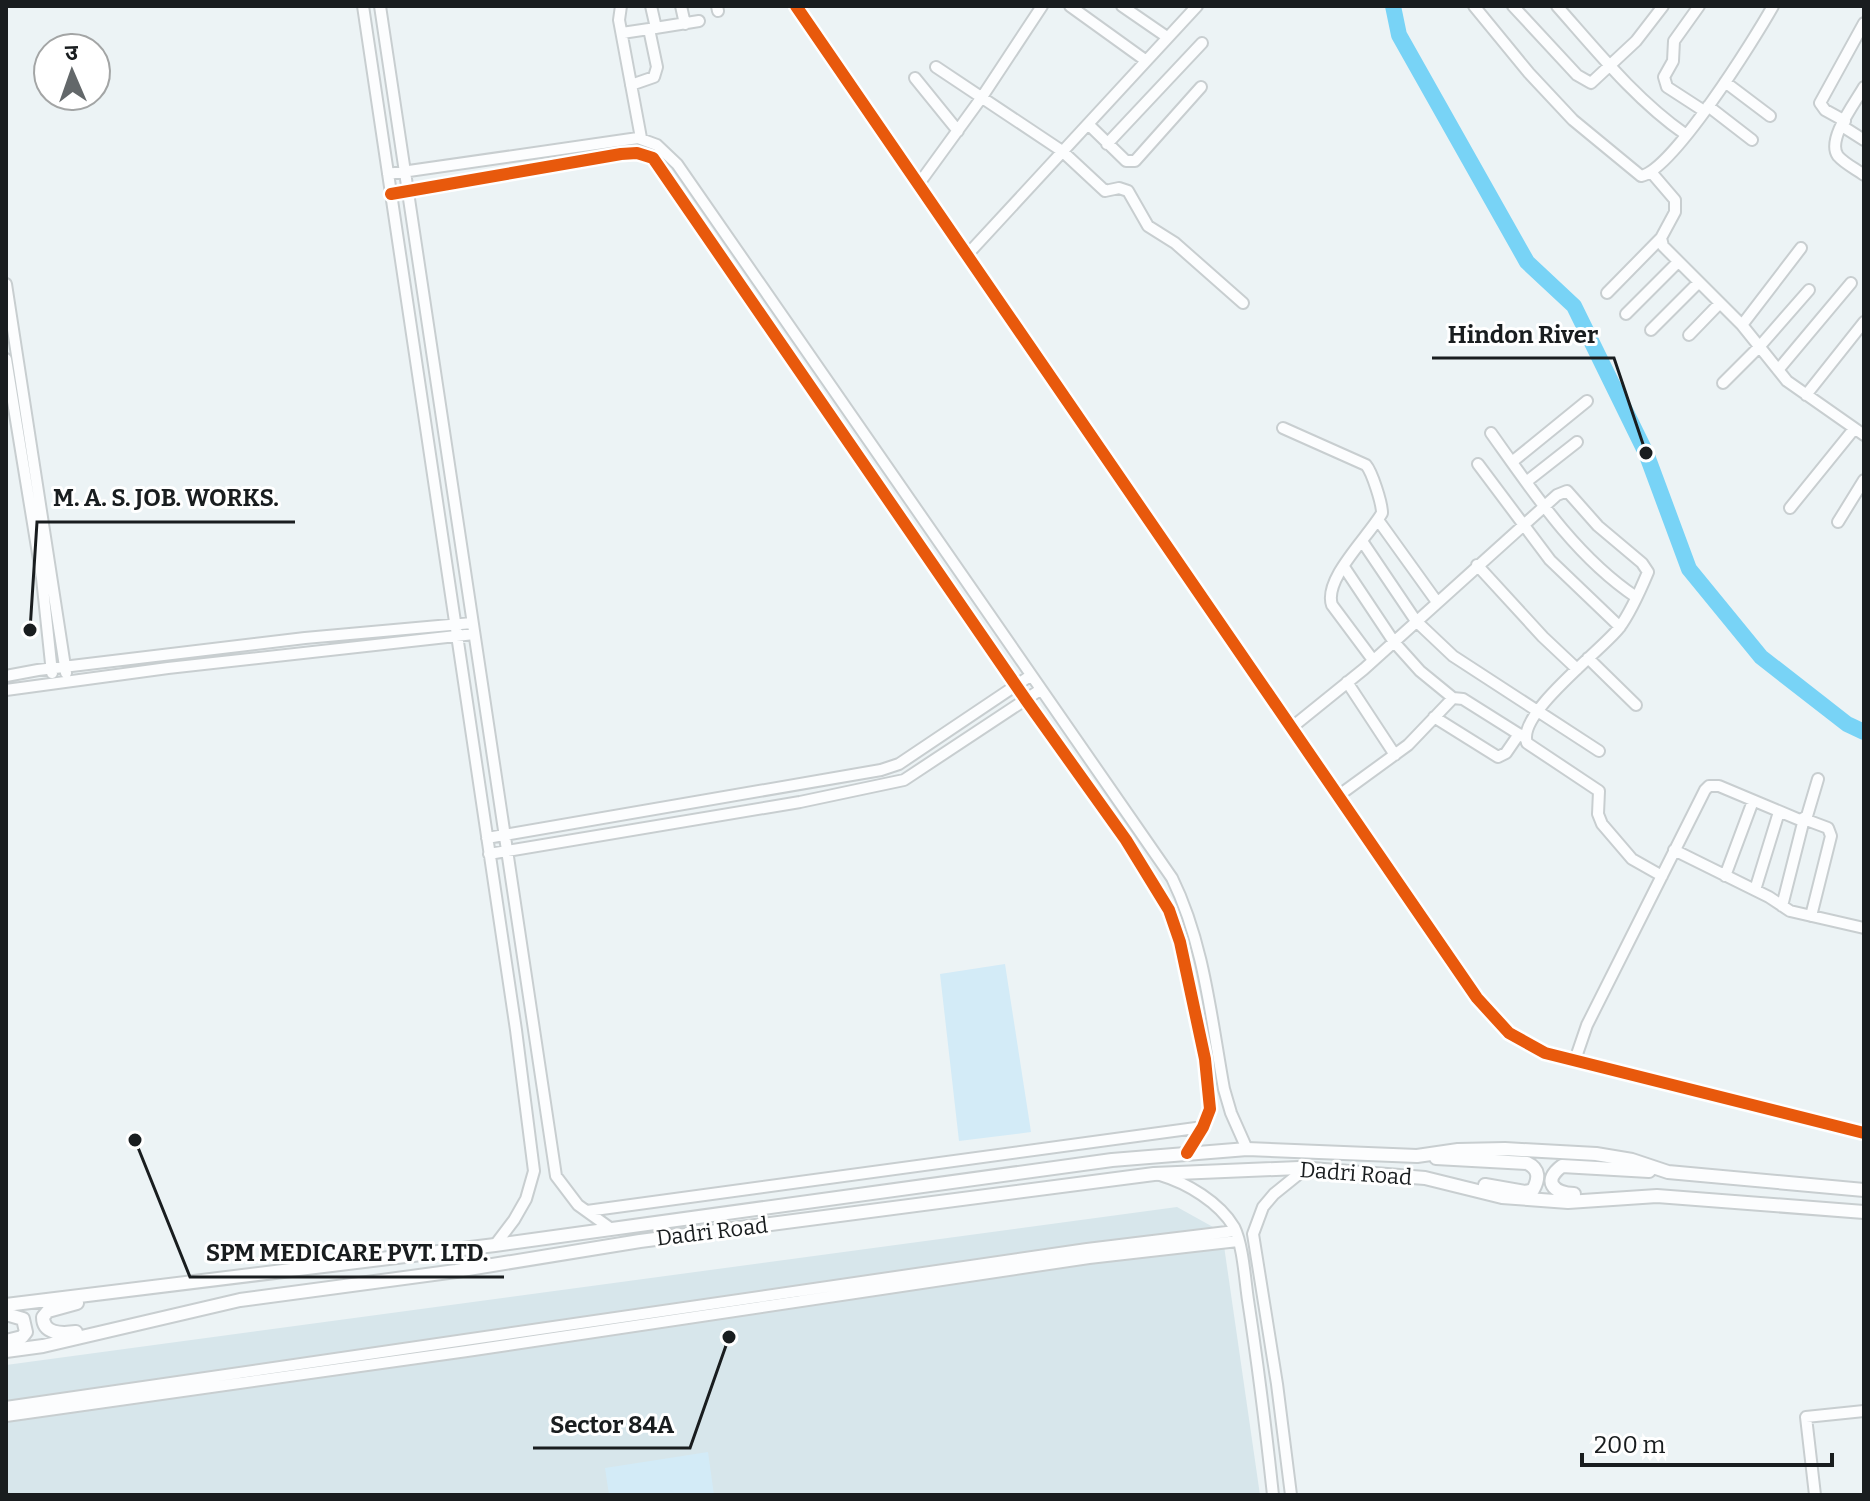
<svg xmlns="http://www.w3.org/2000/svg" width="1870" height="1501" viewBox="0 0 1870 1501" font-family="Bitter,'Noto Sans Devanagari',serif">
  <style>
    .built { fill: #d7e6eb }
    .green { fill: #d3ebf7 }
    .lines { fill: none; stroke-linecap: round; stroke-linejoin: round }
    .river { stroke: #78d3f6; stroke-width: 16 }
    .minor-casing { stroke: #c8ced0; stroke-width: 14 }
    .major-casing { stroke: #c8ced0; stroke-width: 16 }
    .minor { stroke: #fcfdfe; stroke-width: 10 }
    .major { stroke: #fcfdfe; stroke-width: 12 }
    .cycleway-casing { stroke: #fff; stroke-width: 17 }
    .cycleway { stroke: #e8590c; stroke-width: 12 }
    .labels { text-anchor: middle; stroke-width: 6; stroke-linejoin: round; paint-order: stroke }
    .street-label { font-size: 22px; fill: #191d1f; stroke: #fff }
    .leader { fill: none; stroke: #191d1f; stroke-width: 3 }
    .callout-dot { fill: #191d1f; stroke: #fff; stroke-width: 3 }
    .callout-label { font-size: 24px; text-anchor: middle; font-weight: bold; fill: #191d1f; stroke: #fff; stroke-width: 6; stroke-linejoin: round; paint-order: stroke }
  </style>
  <rect width="100%" height="100%" fill="#ecf3f5"/>
  <path class="built" d="M1177 1207 1222 1232 1260 1495H6V1365Z"/>
  <path class="green" d="M1005 964 1031 1132 959 1141 940 974Z
    M708 1452 714 1495H609L605 1468Z"/>
  <g class="lines">
    <path class="river" d="M1393 6 1399 35 1527 262 1574 306 1646 453 1689 569 1761 657 1847 724 1864 732"/>
    <g class="minor-casing">
      <path id="minor" d="M363 6 516 1030 534 1171 526 1199 514 1220 495 1245
        M380 6 556 1176 578 1205 610 1228
        M621 6 619 20 641 138
        M651 6 656 28
        M681 6 685 24
        M717 6 718 11
        M796 6 1477 998 1509 1033 1545 1053 1864 1133
        M1070 6 1145 60
        M1122 6 1167 37
        M1474 6 1529 73 1573 120 1641 176C1673 170 1755 38 1773 6
        M1513 6 1577 75 1591 83 1636 41 1663 6
        M1557 6C1596 50 1636 100 1685 134
        M1699 6 1674 41 1673 61 1664 77 1667 87 1704 111
        M622 33 649 29
        M936 67 1062 151 1105 191 1119 188 1128 191 1148 226 1175 243 1243 303
        M915 78 958 131
        M1725 82 1770 116
        M631 85 654 77 657 67 649 29 699 21
        M1864 87C1855 103 1826 140 1838 156 1845 164 1856 169 1864 175
        M1708 106 1752 140
        M1845 121 1825 110 1820 103 1864 23
        M1088 124 1126 161H1135L1201 87
        M1842 126 1864 140
        M1107 144 1202 43
        M1651 172 1675 200V212L1661 238 1663 246 1742 325 1787 381 1864 435
        M388 174 638 138 657 145 677 164 1172 878C1204 943 1211 1018 1224 1089L1231 1113 1247 1149
        M918 185 982 97 1042 6
        M391 194 621 154 637 153 653 158 1026 700 1126 840 1169 910 1180 942 1205 1059 1210 1109 1203 1127 1187 1153
        M967 255 1197 6
        M6 284 66 673
        M1607 293 1661 238
        M1626 314 1678 262
        M1742 325 1801 248
        M1651 330 1698 283
        M1689 335 1719 304
        M6 359 42 578 52 673
        M1778 370 1851 283
        M1723 383 1760 346 1809 290
        M1806 395 1864 322
        M1283 428 1366 465C1372 472 1382 503 1382 513 1369 536 1323 579 1332 605L1373 660
        M1491 433C1533 492 1575 556 1636 597
        M1512 462 1587 401
        M1478 464 1550 560 1620 627
        M1526 482 1577 442
        M1790 508 1854 429
        M1378 520 1437 602
        M1838 522 1864 480
        M1362 541 1416 621 1453 656 1599 751
        M1477 565 1543 637 1577 669
        M1344 567 1394 642 1420 671 1453 698
        M1588 658 1636 705
        M6 676 38 670 305 638 472 623
        M1347 682 1395 755
        M6 690 168 668 474 634
        M1434 717 1498 757 1506 753 1519 734
        M1291 728 1364 669 1557 495 1567 491 1598 526 1642 563 1648 572C1640 591 1631 612 1619 628 1601 651 1516 714 1527 743L1599 791 1598 814 1602 824 1632 859 1662 876
        M1338 796 1408 745 1453 698 1463 699 1525 738
        M487 838 881 770 899 764 1030 676
        M1674 850 1769 897 1790 911 1864 928
        M489 854 800 802 904 780 1040 690
        M1725 876 1753 801
        M1755 890 1779 812
        M1782 906 1804 819 1828 828 1831 836 1811 916
        M1575 1060 1587 1025 1705 790 1709 786H1719L1800 820 1807 816 1818 779
        M1160 1175C1187 1183 1219 1202 1234 1227 1243 1245 1245 1280 1248 1300 1258 1365 1266 1430 1273 1495
        M587 1211 1203 1127
        M6 1407 1087 1249 1235 1231
        M6 1416 467 1351 1089 1258 1238 1241
        M1291 1495 1277 1384 1253 1234 1263 1207 1274 1194 1305 1169
        M1815 1495 1806 1417 1864 1411"/>
    </g>
    <g class="major-casing">
      <path id="major" d="M1436 1158 1527 1163C1540 1169 1539 1179 1533 1190L1526 1192 1485 1185
        M1574 1194C1553 1193 1542 1181 1562 1166L1649 1171
        M6 1305 495 1245 1112 1160 1247 1149 1417 1156 1458 1150 1505 1149 1596 1154 1632 1160 1668 1172 1864 1190
        M6 1314 23 1319 26 1332 22 1337 6 1341
        M76 1332C61 1334 43 1334 43 1317L48 1311 77 1303
        M6 1351 43 1346 240 1300 456 1271 640 1241 1154 1174 1299 1168 1425 1178 1502 1197 1568 1202 1657 1196 1864 1212"/>
    </g>
    <use href="#minor" class="minor"/>
    <use href="#major" class="major"/>
    <g class="cycleway-casing">
      <path id="cycleway" d="M796 6 1477 998 1509 1033 1545 1053 1864 1133
        M391 194 621 154 637 153 653 158 1026 700 1126 840 1169 910 1180 942 1205 1059 1210 1109 1203 1127 1187 1153"/>
    </g>
    <use href="#cycleway" class="cycleway"/>
  </g>
  <g class="labels">
    <g class="street-label">
      <text transform="translate(1356 1173) rotate(4)" y="8">Dadri Road</text>
      <text transform="translate(712 1231) rotate(-7)" y="8">Dadri Road</text>
    </g>
  </g>
  <path class="leader" d="M1646 453L1614 358H1432M30 630L37 522H295M135 1140L190 1277H504M729 1337L690 1448H533"/>
  <g class="callout-dot">
    <circle cx="1646" cy="453" r="8"/>
    <circle cx="30" cy="630" r="8"/>
    <circle cx="135" cy="1140" r="8"/>
    <circle cx="729" cy="1337" r="8"/>
  </g>
  <g class="callout-label">
    <text x="1523" y="343">Hindon River</text>
    <text x="166" y="506">M. A. S. JOB. WORKS.</text>
    <text x="347" y="1261">SPM MEDICARE PVT. LTD.</text>
    <text x="612" y="1433">Sector 84A</text>
  </g>
  <rect width="1870" height="1501" fill="none" stroke="#191d1f" stroke-width="16"/>
  <g transform="translate(72 72) rotate(358)"><circle r="38" fill="#ffffff" stroke="#a3a5a5" stroke-width="2"/>
  <path d="M0-6L14 30L0 20L-14 30Z" fill="#63686a"/>
  <text y="-12" font-size="22" font-weight="bold" text-anchor="middle" fill="#191d1f">उ</text>
  </g>
  <path d="M1582 1453v12h250v-12" fill="none" stroke="#191d1f" stroke-width="4"/>
  <text x="1594" y="1453" font-size="24" fill="#191d1f" stroke="#ffffff" stroke-width="6" paint-order="stroke">200 m</text>
</svg>
